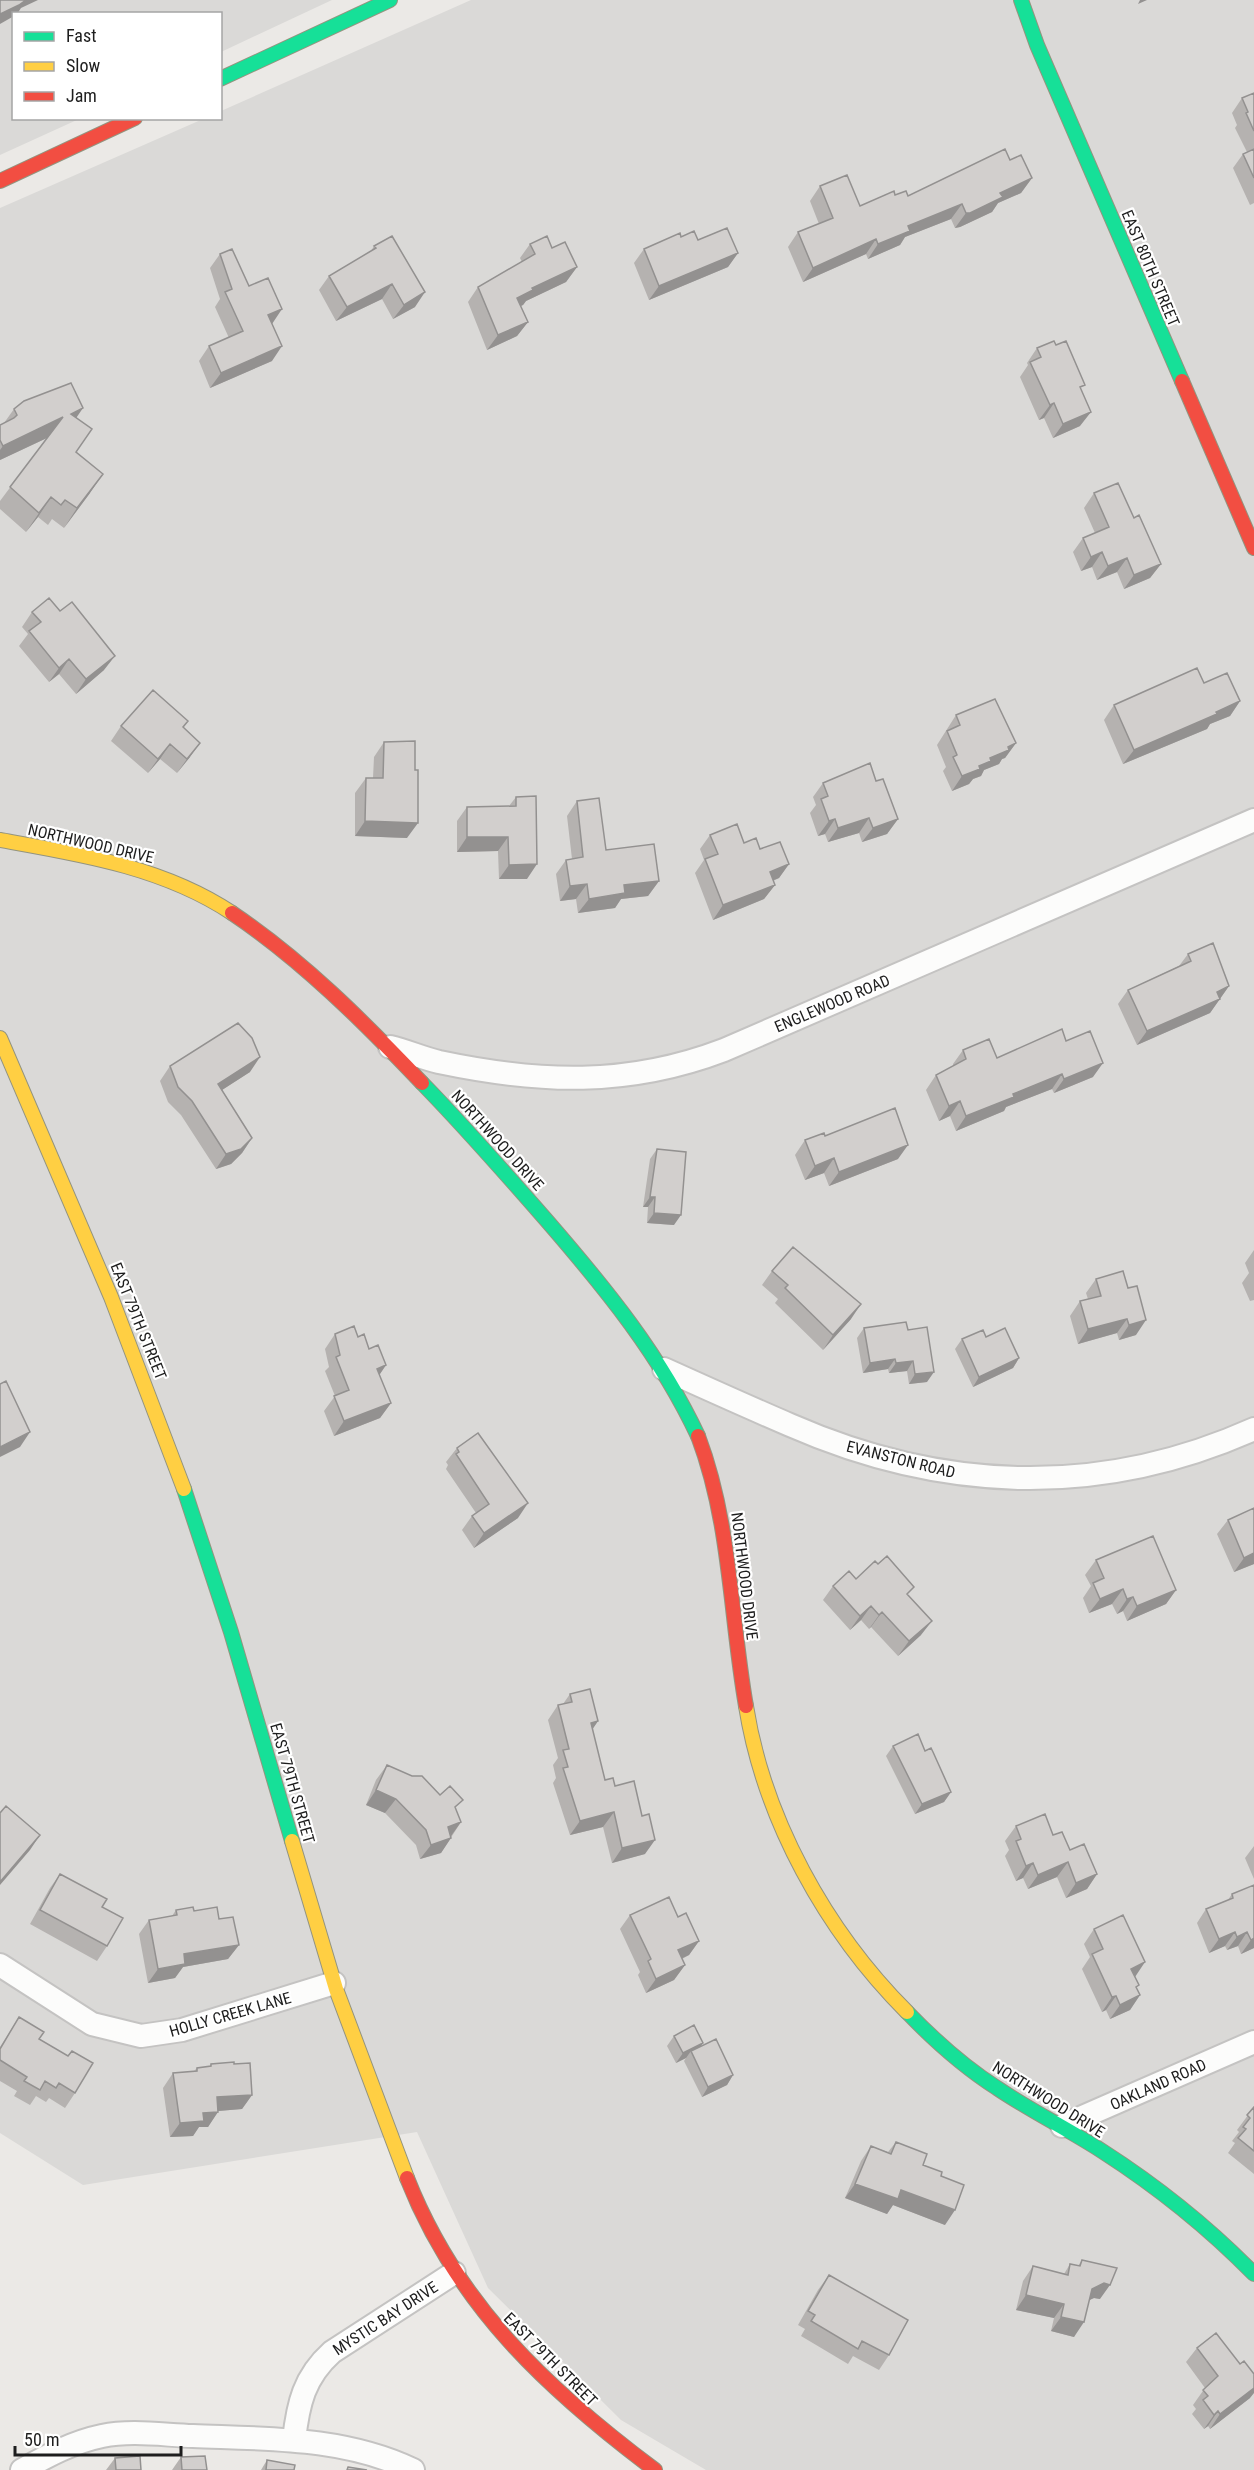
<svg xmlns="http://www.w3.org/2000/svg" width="1254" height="2470" viewBox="0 0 1254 2470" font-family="'Roboto Condensed',sans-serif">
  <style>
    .residential { fill: #dad9d7 }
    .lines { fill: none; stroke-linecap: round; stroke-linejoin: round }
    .street-casing { stroke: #c4c3c2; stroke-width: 26 }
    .fast-casing { stroke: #93947f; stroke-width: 16 }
    .slow-casing { stroke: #93947f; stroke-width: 16 }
    .jam-casing { stroke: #93947f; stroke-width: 16 }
    .street { stroke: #fcfcfb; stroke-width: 22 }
    .fast { stroke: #16e098; stroke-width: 14 }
    .slow { stroke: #ffcf43; stroke-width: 14 }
    .jam { stroke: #f24e42; stroke-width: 14 }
    .wall { fill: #b5b2b0 }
    .shaded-wall { fill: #939190 }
    .building { fill: #d2cfcd; stroke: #939190; stroke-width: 1.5 }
    .labels { text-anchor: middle; stroke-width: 4.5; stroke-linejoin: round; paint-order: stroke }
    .street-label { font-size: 16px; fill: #1d1d1d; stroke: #fff }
  </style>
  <rect width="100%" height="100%" fill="#ebe9e6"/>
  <path class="residential" d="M0 0H332L221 52 220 14H14V118L79 119 0 155Z
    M471 0H1254V2470H706L621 2420 488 2288 417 2132 83 2185 0 2133V208L203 119 220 118 221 111Z"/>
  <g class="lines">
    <g class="street-casing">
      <path id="street" d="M390 1047C407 1051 422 1058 439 1062 539 1083 627 1087 724 1050L1254 820
        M664 1369C706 1388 748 1407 790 1425 943 1492 1100 1498 1254 1429
        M0 1965 92 2024 141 2036 182 2030 334 1983
        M1062 2126 1254 2042
        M294 2440C298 2404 304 2377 332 2352L454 2273
        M22 2470C47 2456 73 2442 102 2436 131 2430 163 2435 193 2436 268 2439 344 2437 413 2470"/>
    </g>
    <g class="fast-casing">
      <path id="fast" d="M1021 0 1037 45 1182 381
        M220 79 390 0
        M422 1083C466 1128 507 1175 548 1222 606 1289 660 1355 698 1436
        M184 1489 231 1632 292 1841
        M907 2012C934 2040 964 2067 997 2088 1031 2111 1068 2129 1102 2151 1158 2187 1208 2227 1254 2274"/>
    </g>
    <g class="slow-casing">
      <path id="slow" d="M0 840C79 854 163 867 232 913
        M0 1038 111 1297 184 1489
        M746 1706C764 1819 826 1931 907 2012
        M292 1841 336 1989 407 2178"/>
    </g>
    <g class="jam-casing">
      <path id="jam" d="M0 181 135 118
        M1182 381 1254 548
        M232 913C302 960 364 1022 422 1083
        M698 1436C731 1523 730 1615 746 1706
        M407 2178C457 2305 547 2389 655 2470"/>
    </g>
    <use href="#street" class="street"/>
    <use href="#fast" class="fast"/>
    <use href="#slow" class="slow"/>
    <use href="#jam" class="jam"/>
  </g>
  <path class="wall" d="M1254 93V203L1250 205 1233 168 1243 154 1247 152 1235 128 1237 125 1232 113 1242 98Z
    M1010 160 1032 178 1021 193 998 203 992 212 960 227 955 228 951 219 905 237 900 245 868 259 866 254 803 282 788 247 798 232 819 224 810 201 820 186 860 206 895 195 908 196Z
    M681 237 698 240 738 253 728 267 649 300 634 263 644 249Z
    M530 244 552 248 577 267 566 282 526 301 523 305 520 306 528 322 517 336 487 350 468 302 478 287 522 262 520 258Z
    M374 246 415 307 393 319 382 299 336 321 319 290 329 276 371 251Z
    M220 254 249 286 272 324V361L210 388 199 361 209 346 229 338 215 307 220 299 210 268Z
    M1056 345 1081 390 1080 426 1053 438 1044 418 1039 420 1020 377 1028 365 1027 363 1037 348Z
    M14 409 76 417V452L90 493 64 528 52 519 48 525 38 517 26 532 0 509V501L47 438 0 460V425L4 423Z
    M1094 493 1134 518 1161 564 1150 578 1124 589 1117 572 1097 580 1092 567 1081 571 1073 552 1083 538 1095 533 1084 508Z
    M32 612 104 670 76 694 59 674 49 682 19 646 28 634 22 627Z
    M1204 683 1240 701 1230 716 1210 724 1207 729 1123 764 1104 720 1114 705Z
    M956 715 1016 743 1005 758 1002 759 999 764 984 770 981 776 973 779 969 784 952 791 943 771 946 767 937 745Z
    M188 721 183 728 190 757 177 773 160 759 148 773 111 741 121 726Z
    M384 742 407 838 355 836V793L366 778H373L374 757Z
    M876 781 898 819 887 834 862 842 859 833 828 842 825 834 818 836 810 813 816 805 813 797 823 783Z
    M516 797 527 879H499L498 851 457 852V821L467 807 509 806Z
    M577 801 606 850 659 881 648 896 621 899 615 908 578 913 576 899 560 901 556 874 566 860 572 859 567 816Z
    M710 835 744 843 760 849 789 864 779 878 773 881 775 885 764 899 713 920 695 873 704 860 700 849Z
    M1188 954 1229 986 1210 1013 1137 1045 1118 1004 1128 990 1179 966Z
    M1066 1041 1093 1077 1054 1093 1052 1089 1006 1107 1004 1111 956 1131 950 1116 939 1121 926 1090 936 1075 953 1066V1064L963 1050 997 1058Z
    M170 1066 250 1072 222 1090 252 1138 242 1153 231 1164 216 1169 181 1115 168 1102 160 1081Z
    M825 1136 898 1159 829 1186 824 1173 805 1180 795 1155 805 1140Z
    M657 1149 674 1225 647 1223 648 1207H643L650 1159Z
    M1254 1250V1300L1250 1301 1242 1283 1249 1273 1245 1263Z
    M772 1271 851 1319 823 1350 775 1303 778 1299 762 1285Z
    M1096 1279 1128 1288 1136 1335 1119 1340 1117 1333 1078 1344 1070 1316 1080 1301 1088 1299 1086 1293Z
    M864 1328 908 1330 927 1382 909 1384 907 1371 889 1373 888 1369 863 1373 857 1338Z
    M335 1334 358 1337 386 1365 379 1375 391 1403 380 1418 334 1436 324 1411 335 1396 325 1371 329 1367 325 1349Z
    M986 1337 1019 1358 1013 1368 973 1387 955 1349 962 1339Z
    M457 1448 518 1518 474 1548 462 1530 472 1516 476 1513 446 1469 448 1465 446 1462Z
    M1254 1508V1564L1234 1572 1217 1534 1228 1520Z
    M1096 1560 1176 1590 1166 1604 1127 1621 1123 1611 1117 1614 1112 1604 1089 1613 1083 1598 1091 1586 1085 1575Z
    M856 1579 921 1635 898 1656 871 1627 869 1629 861 1620 850 1630 823 1600 833 1586Z
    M570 1694 598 1721 592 1729 605 1780 615 1786 645 1854 612 1863 603 1827 570 1835 553 1783 556 1778 553 1765 558 1758 548 1720 558 1705 563 1704Z
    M893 1746 925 1751 951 1792 944 1802 915 1814 886 1756Z
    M387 1765 440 1795 456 1810 461 1822 441 1853 420 1859 416 1845 385 1813 366 1805 376 1780Z
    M1016 1826 1053 1835 1097 1874 1087 1889 1066 1898 1057 1877 1028 1889 1023 1878 1016 1881 1005 1856 1009 1850 1005 1841Z
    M1254 1846V1879L1245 1858Z
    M60 1874 102 1907 107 1946 97 1961 30 1924 50 1888Z
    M1232 1894 1254 1948 1241 1954 1238 1946 1227 1950 1225 1946 1209 1953 1197 1923 1206 1909 1228 1900Z
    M176 1910 194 1911 219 1919 239 1945 228 1959 183 1967 175 1978 148 1983 139 1934 149 1920 172 1916Z
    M630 1915 678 1917 699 1941 689 1955 682 1959 685 1965 674 1980 646 1993 638 1975 640 1972 620 1929Z
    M1094 1929 1135 1977 1137 1989 1140 1995 1130 2010 1110 2019 1106 2010 1102 2012 1082 1969 1090 1957 1084 1944Z
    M19 2017 39 2039 68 2056 72 2051 75 2093 65 2108 49 2098 46 2102 36 2096 30 2105 14 2096 17 2091 0 2081V2047Z
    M674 2036 703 2043 700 2047 733 2075 727 2085 702 2097 684 2061 686 2058 676 2063 667 2046Z
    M211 2064H234L252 2095 242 2109 218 2111 208 2127H199L193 2136 170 2137 163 2088 173 2073 194 2071 197 2068 209 2067Z
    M1254 2107V2174L1228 2153 1235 2143 1232 2141 1239 2132 1237 2130Z
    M896 2142 923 2165 941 2176 945 2225 893 2205 887 2214 845 2198 861 2161 871 2146 888 2152Z
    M1082 2260 1100 2299 1094 2298 1089 2300 1074 2337 1051 2331 1054 2318 1016 2310 1023 2281 1033 2266 1064 2274 1070 2264 1078 2266Z
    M829 2275 889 2355 879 2370 853 2356 848 2364 801 2336 805 2329 798 2325 818 2290Z
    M1197 2348 1250 2398 1210 2429 1208 2426 1204 2429 1192 2414 1196 2409 1193 2405 1205 2388 1186 2362Z
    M181 2457 207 2470H172Z
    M115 2458 141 2470H106Z
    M267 2460 294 2470H261Z"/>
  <path class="shaded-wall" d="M23 0H38L21 8 17 14H14V16L0 24V14Z
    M1140 0H1147L1138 4Z
    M1032 178 1021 193 998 203 992 212 960 227 955 228 966 213 1000 193Z
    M962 204 951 219 905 237 900 245 868 259 878 244 908 226Z
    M876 239 866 254 803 282 813 268Z
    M738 253 728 267 649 300 659 286Z
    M577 267 566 282 526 301 523 305 506 313 517 298 532 288Z
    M392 284 382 299 336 321 347 307Z
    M425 292 415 307 393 319 404 305Z
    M282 309 272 324 268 315Z
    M528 322 517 336 487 350 498 335Z
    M282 346 272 361 210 388 221 373Z
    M1054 403 1044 418 1039 420 1050 405Z
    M83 408 70 427 71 414Z
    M1091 412 1080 426 1053 438 1063 424Z
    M63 417 49 437 0 460V450L3 446Z
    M103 474 90 493 64 528 77 508Z
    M51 497 38 517 26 532 39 513Z
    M1102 552 1092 567 1081 571 1091 557Z
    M1127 558 1117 572 1097 580 1108 566Z
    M1161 564 1150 578 1124 589 1134 575Z
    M115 656 104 670 76 694 86 679Z
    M69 659 59 674 49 682 59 668Z
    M1240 701 1230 716 1210 724 1207 729 1123 764 1134 750Z
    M200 743 190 757 177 773 187 759Z
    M1016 743 1005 758 1002 759 999 764 984 770 981 776 973 779 969 784 952 791 962 776 990 758Z
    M170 744 160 759 148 773 158 759Z
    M869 818 859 833 828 842 838 828Z
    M835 819 825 834 818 836 829 821Z
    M898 819 887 834 862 842 873 828Z
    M365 821 418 823 407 838 355 836Z
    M467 837H508L498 851 457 852Z
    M537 864 527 879H499L509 865Z
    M789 864 779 878 759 886 770 872Z
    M659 881 648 896 621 899 615 908 578 913 589 899 624 885Z
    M587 884 576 899 560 901 570 886Z
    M775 885 764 899 713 920 723 905Z
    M1229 986 1210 1013 1137 1045 1147 1031 1217 992Z
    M260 1057 250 1072 208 1099 218 1084Z
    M1103 1063 1093 1077 1054 1093 1064 1079Z
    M1062 1074 1052 1089 1006 1107 1004 1111 956 1131 966 1116 1013 1094Z
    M960 1101 950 1116 939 1121 949 1106Z
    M252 1138 242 1153 231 1164 216 1169 226 1154Z
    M908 1145 898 1159 829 1186 839 1172Z
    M834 1158 824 1173 805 1180 815 1166Z
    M650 1197H655L648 1207H643Z
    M654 1213 681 1215 674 1225 647 1223Z
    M861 1304 851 1319 823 1350 833 1335Z
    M1127 1319 1117 1333 1078 1344 1088 1329Z
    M1146 1320 1136 1335 1119 1340 1129 1325Z
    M1019 1358 1013 1368 973 1387 979 1377Z
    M895 1359 888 1369 863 1373 870 1363Z
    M913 1361 907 1371 889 1373 896 1363Z
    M386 1365 376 1380 377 1369Z
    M934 1372 927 1382 909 1384 915 1374Z
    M391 1403 380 1418 334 1436 344 1421Z
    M30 1432 20 1447 0 1457V1447Z
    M528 1503 518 1518 474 1548 484 1533Z
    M1254 1553V1564L1234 1572 1244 1558Z
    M1123 1589 1112 1604 1089 1613 1100 1599Z
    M1176 1590 1166 1604 1127 1621 1137 1606Z
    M1133 1597 1123 1611 1117 1614 1127 1599Z
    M871 1606 861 1620 850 1630 860 1616Z
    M882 1612 871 1627 869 1629 879 1615Z
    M932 1621 921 1635 898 1656 909 1641Z
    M598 1721 588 1736 591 1723Z
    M376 1790 396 1799 385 1813 366 1805Z
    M951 1792 944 1802 915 1814 922 1804Z
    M614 1812 603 1827 570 1835 580 1821Z
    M461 1822 451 1836 448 1827Z
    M40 1835 30 1850 0 1885V1882Z
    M451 1838 441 1853 420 1859 431 1845Z
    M655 1840 645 1854 612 1863 622 1848Z
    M1068 1862 1057 1877 1028 1889 1038 1875Z
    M1033 1863 1023 1878 1016 1881 1026 1866Z
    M1097 1874 1087 1889 1066 1898 1076 1883Z
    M1235 1932 1225 1946 1209 1953 1219 1939Z
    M1247 1932 1238 1946 1227 1950 1237 1937Z
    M1254 1938V1948L1241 1954 1251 1940Z
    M699 1941 689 1955 668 1965 678 1950Z
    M239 1945 228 1959 183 1967 175 1978 148 1983 158 1969 184 1954Z
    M1145 1962 1135 1977 1131 1969Z
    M685 1965 674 1980 646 1993 656 1979Z
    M1140 1995 1130 2010 1110 2019 1120 2005Z
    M1116 1996 1106 2010 1102 2012 1112 1997Z
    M703 2043 696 2053 691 2051 686 2058 676 2063 683 2053Z
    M733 2075 727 2085 702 2097 708 2087Z
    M252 2095 242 2109 206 2112 217 2097Z
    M218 2112 208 2127H199L193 2136 170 2137 180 2123 203 2113Z
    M855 2184 901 2190 955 2210 945 2225 893 2205 887 2214 845 2198Z
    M1104 2283 1110 2285 1100 2299 1094 2298 1081 2304 1092 2289Z
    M1026 2295 1064 2304 1054 2318 1016 2310Z
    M1061 2317 1084 2322 1074 2337 1051 2331Z
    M1254 2388V2393L1250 2398 1210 2429 1220 2414Z
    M1218 2411 1208 2426 1204 2429 1214 2415Z"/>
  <path class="building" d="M0 0H26L19 5 0 14Z
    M1254 93V131L1246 113 1248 112 1242 98Z
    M1005 149 1010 160 1021 155 1032 178 1000 193 1003 197 970 213H966L962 204 908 226 910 231 878 244 876 239 813 268 798 232 833 218 820 186 847 175 860 206 894 191 895 195 906 191 908 196Z
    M1254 149V178L1243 154Z
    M727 228 738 253 659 286 644 249 680 233 681 237 694 231 698 240Z
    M392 236 425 292 404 305 392 284 347 307 329 276 376 248 374 246Z
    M547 236 552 248 565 242 577 267 532 288 533 290 517 298 528 322 498 335 478 287 535 254 530 244Z
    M232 249 249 286 268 278 282 309 268 315 282 346 221 373 209 346 243 331 225 292 232 289 220 254Z
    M1054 341 1056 345 1066 341 1085 385 1080 387 1091 412 1063 424 1054 403 1050 405 1030 362 1041 357 1037 348Z
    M71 383 83 408 71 414 92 429 76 452 103 474 77 508 65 500 61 505 51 497 39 513 10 487 63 417 3 446 0 440V425L14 418 17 415 14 409 24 401Z
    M1118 483 1134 518 1139 515 1161 564 1134 575 1127 558 1108 566 1102 552 1091 557 1083 538 1109 527 1094 493Z
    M49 598 60 611 72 602 115 656 86 679 69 659 59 668 29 631 41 622 32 612Z
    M1197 668 1204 683 1227 673 1240 701 1216 712 1217 714 1134 750 1114 705Z
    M153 690 188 721 183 727 200 743 187 759 170 744 158 759 121 726Z
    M995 699 1016 743 1008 747 1009 750 990 758 991 761 979 766 980 769 962 776 953 757 957 755 947 731 960 725 956 715Z
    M415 741V770H418V823L365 821 366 778H383L384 742Z
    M870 763 876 781 883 779 898 819 873 828 869 818 838 828 835 819 829 821 821 799 828 796 823 783Z
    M536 796 537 864 509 865 508 837H467V807L516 806V797Z
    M599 798 606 850 654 844 659 881 624 885 625 893 589 899 587 884 570 886 566 860 583 857 577 801Z
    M737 824 744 843 756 838 760 849 780 842 789 864 770 872 775 885 723 905 705 859 718 854 710 835Z
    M1213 943 1229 986 1217 992 1220 999 1147 1031 1128 990 1191 961 1188 954Z
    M238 1023 252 1038 260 1057 218 1084 252 1138 241 1149 226 1154 192 1101 178 1087 170 1066Z
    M1062 1029 1066 1041 1090 1031 1103 1063 1064 1079 1062 1074 1013 1094 1014 1097 966 1116 960 1101 949 1106 936 1075 966 1059 963 1050 989 1039 997 1058Z
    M895 1108 908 1145 839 1172 834 1158 815 1166 805 1140 824 1133 825 1136Z
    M657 1149 686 1152 681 1215 654 1213 655 1197H650Z
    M793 1247 861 1304 833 1335 785 1288 788 1285 772 1271Z
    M1123 1271 1128 1288 1137 1286 1146 1320 1129 1325 1127 1319 1088 1329 1080 1301 1101 1296 1096 1279Z
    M906 1322 908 1330 927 1327 934 1372 915 1374 913 1361 896 1363 895 1359 870 1363 864 1328Z
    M354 1326 358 1337 364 1334 369 1349 378 1345 386 1365 377 1369 391 1403 344 1421 334 1396 349 1390 336 1357 340 1355 335 1334Z
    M1005 1328 1019 1358 979 1377 962 1339 983 1330 986 1337Z
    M6 1381 30 1432 0 1447V1384Z
    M478 1433 528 1503 484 1533 472 1516 489 1504 456 1454 459 1452 457 1448Z
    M1254 1508V1553L1244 1558 1228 1520Z
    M1153 1536 1176 1590 1137 1606 1133 1597 1127 1599 1123 1589 1100 1599 1093 1583 1104 1578 1096 1560Z
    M887 1556 914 1587 907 1594 932 1621 909 1641 882 1612 879 1615 871 1606 860 1616 833 1586 849 1571 856 1579 875 1561 878 1564Z
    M590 1689 598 1721 591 1723 605 1780 613 1778 615 1786 634 1781 642 1816 649 1814 655 1840 622 1848 614 1812 580 1821 563 1768 568 1767 563 1750 569 1749 558 1705 572 1702 570 1694Z
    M918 1734 925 1751 931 1748 933 1752 951 1792 922 1804 893 1746Z
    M387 1765 412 1776H422L440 1795 450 1786 463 1800 455 1807 461 1822 448 1827 451 1838 431 1845 426 1830 396 1799 376 1790Z
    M6 1806 40 1835 0 1882V1813Z
    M1045 1814 1053 1835 1062 1832 1070 1850 1084 1844 1097 1874 1076 1883 1068 1862 1038 1875 1033 1863 1026 1866 1016 1841 1021 1839 1016 1826Z
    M60 1874 107 1899 102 1907 123 1918 107 1946 40 1910Z
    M1254 1885V1938L1251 1940 1247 1932 1237 1937 1235 1932 1219 1939 1206 1909 1233 1898 1232 1894Z
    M669 1897 678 1917 686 1913 699 1941 678 1950 685 1965 656 1979 648 1961 651 1959 630 1915Z
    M193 1907 194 1911 217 1907 219 1919 233 1917 239 1945 184 1954 185 1964 158 1969 149 1920 177 1915 176 1910Z
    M1123 1915 1145 1962 1131 1969 1139 1985 1136 1987 1140 1995 1120 2005 1116 1996 1112 1997 1092 1954 1103 1949 1094 1929Z
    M19 2017 44 2032 39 2039 68 2056 72 2051 93 2063 75 2093 59 2083 56 2088 45 2081 40 2090 24 2081 27 2077 0 2060V2049Z
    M694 2025 703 2043 683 2053 674 2036Z
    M716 2039 733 2075 708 2087 691 2051Z
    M234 2062V2064L250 2063 252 2095 217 2097 218 2112 203 2113 204 2121 180 2123 173 2073 197 2071V2068L211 2066V2064Z
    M1254 2107V2151L1238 2138 1246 2129 1243 2127 1250 2118 1247 2115Z
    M896 2142 927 2154 923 2165 942 2172 941 2176 964 2185 955 2210 901 2190 898 2199 855 2184 871 2146 891 2154Z
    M1082 2260 1117 2268 1110 2285 1104 2283 1092 2289 1084 2322 1061 2317 1064 2304 1026 2295 1033 2266 1068 2275 1070 2264 1080 2266Z
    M829 2275 908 2320 889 2355 862 2341 858 2349 811 2321 815 2315 808 2311Z
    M1216 2333 1240 2364 1244 2361 1254 2374V2388L1220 2414 1218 2411 1214 2415 1203 2400 1208 2396 1203 2390 1218 2376 1197 2348Z
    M140 2456 141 2470H116L115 2458Z
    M205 2456 207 2470H182L181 2457Z
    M267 2460 295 2465 294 2470H266Z
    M348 2467 367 2470H347Z"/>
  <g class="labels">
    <g class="street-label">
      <text transform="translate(1151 268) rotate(67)" y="6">EAST 80TH STREET</text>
      <text transform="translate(91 843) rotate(13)" y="6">NORTHWOOD DRIVE</text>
      <text transform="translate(832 1003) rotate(-23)" y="6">ENGLEWOOD ROAD</text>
      <text transform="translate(498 1140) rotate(48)" y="6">NORTHWOOD DRIVE</text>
      <text transform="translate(139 1321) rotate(68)" y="6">EAST 79TH STREET</text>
      <text transform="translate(901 1459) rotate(14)" y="6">EVANSTON ROAD</text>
      <text transform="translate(745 1576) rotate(83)" y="6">NORTHWOOD DRIVE</text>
      <text transform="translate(293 1783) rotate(74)" y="6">EAST 79TH STREET</text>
      <text transform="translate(230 2014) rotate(-16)" y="6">HOLLY CREEK LANE</text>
      <text transform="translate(1158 2084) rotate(-24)" y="6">OAKLAND ROAD</text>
      <text transform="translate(1049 2099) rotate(32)" y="6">NORTHWOOD DRIVE</text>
      <text transform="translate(385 2318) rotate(-33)" y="6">MYSTIC BAY DRIVE</text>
      <text transform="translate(551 2359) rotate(45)" y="6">EAST 79TH STREET</text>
    </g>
  </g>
  <rect x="12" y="12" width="210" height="108" fill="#ffffff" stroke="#a5a5a5" stroke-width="1.5"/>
  <rect x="24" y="32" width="30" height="9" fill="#16e098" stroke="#a5a5a5" stroke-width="1.5"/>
  <text x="66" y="42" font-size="18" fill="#1d1d1d">Fast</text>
  <rect x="24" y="62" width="30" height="9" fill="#ffcf43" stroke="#a5a5a5" stroke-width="1.5"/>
  <text x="66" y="72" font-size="18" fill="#1d1d1d">Slow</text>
  <rect x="24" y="92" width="30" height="9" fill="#f24e42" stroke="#a5a5a5" stroke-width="1.5"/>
  <text x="66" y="102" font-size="18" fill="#1d1d1d">Jam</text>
  <path d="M15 2446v9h166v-9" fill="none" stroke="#1d1d1d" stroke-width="3"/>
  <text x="24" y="2446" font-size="18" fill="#1d1d1d" stroke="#ffffff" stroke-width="4.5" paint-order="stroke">50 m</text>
</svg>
